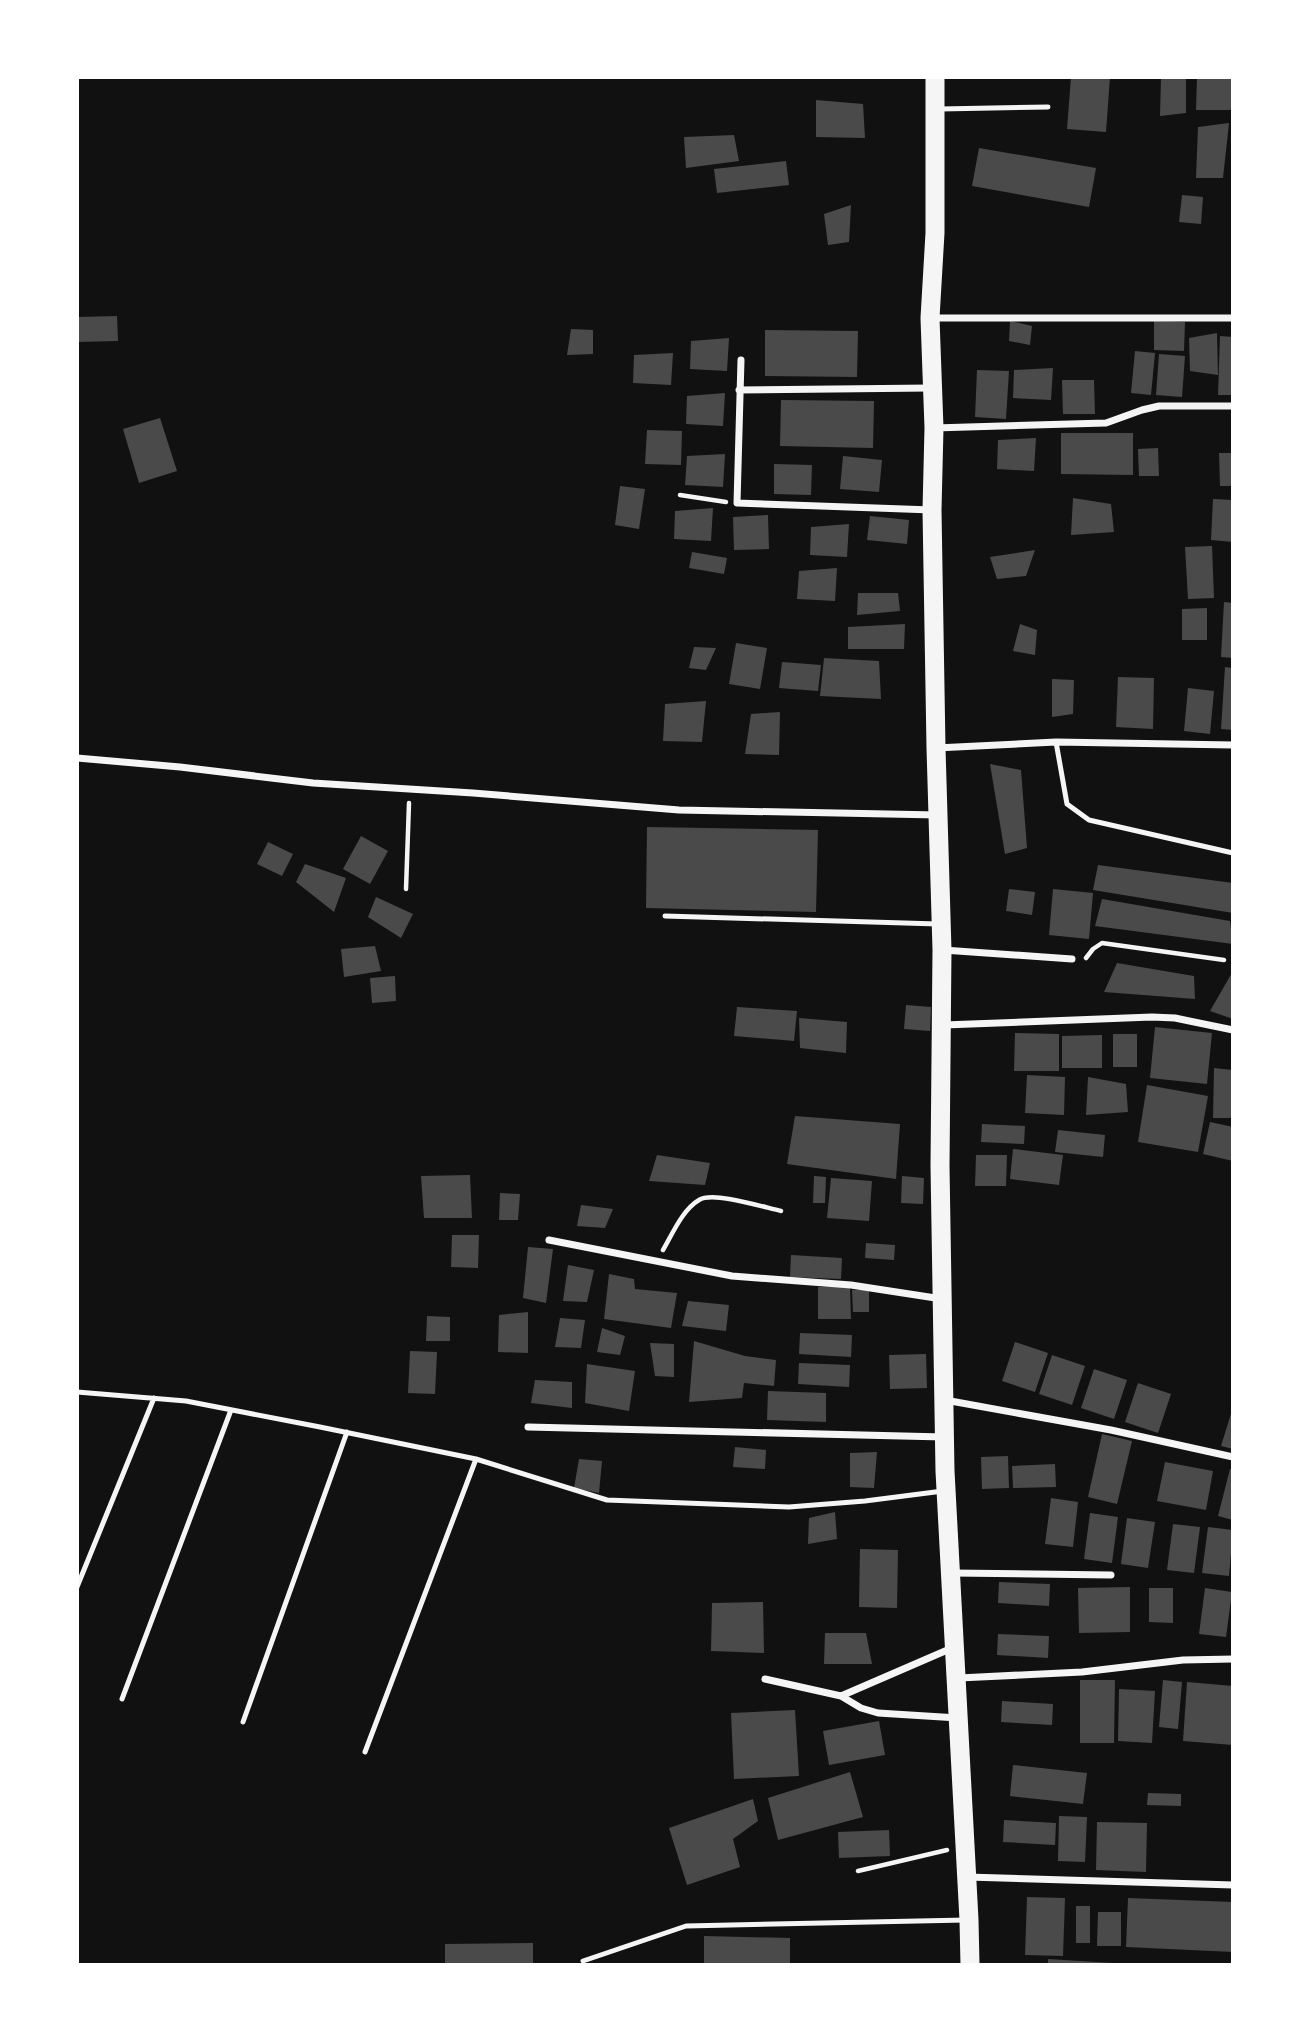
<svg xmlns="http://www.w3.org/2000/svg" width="1310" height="2042" viewBox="0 0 1310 2042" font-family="Figtree,sans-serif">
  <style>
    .building { fill: #4a4a4a }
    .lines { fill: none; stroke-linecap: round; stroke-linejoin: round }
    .path { stroke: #f5f5f5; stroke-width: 4.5 }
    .service { stroke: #f5f5f5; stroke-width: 5 }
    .minor { stroke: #f5f5f5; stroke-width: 7 }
    .trunk { stroke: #f5f5f5; stroke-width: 19 }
  </style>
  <rect width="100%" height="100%" fill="#111"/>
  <path class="building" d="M1071 77H1110L1106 132 1067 129Z
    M1161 77H1186V113L1160 116Z
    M1197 77H1233V110H1196Z
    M816 100 863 104 865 138 816 137Z
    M1229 123 1223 178H1196L1198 127Z
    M734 135 739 161 686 168 684 137Z
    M979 148 1096 168 1089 207 972 186Z
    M786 161 789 185 717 193 714 169Z
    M1182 195 1203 197 1201 224 1179 222Z
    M851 205 849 242 828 245 824 214Z
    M117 316 118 341 77 342V317Z
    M1010 321 1032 326 1030 345 1009 341Z
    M1154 321 1185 322 1184 351 1154 350Z
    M571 329 593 330V354L567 355Z
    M765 330 858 331 857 377 765 376Z
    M1217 333 1218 375 1190 371 1189 338Z
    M1220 336 1233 337V395H1218Z
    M729 338 727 371 690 369 691 341Z
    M1135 351 1155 353 1151 395 1131 393Z
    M673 353 671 385 633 383 634 355Z
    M1159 354 1185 356 1182 397 1156 395Z
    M1053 368 1051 400 1013 398 1014 370Z
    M977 370 1009 371 1006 419 975 417Z
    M1062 380H1094L1095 414H1063Z
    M725 393 723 426 686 424 687 396Z
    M781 400 874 401 873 448 780 446Z
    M160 418 177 471 139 483 123 429Z
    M647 430 682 431 681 465 645 464Z
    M1061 433H1133V475L1061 474Z
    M1036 438 1034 471 997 469 998 440Z
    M1158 448 1159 476H1139L1138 449Z
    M1219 453H1233V486H1220Z
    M725 454 723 487 685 485 687 456Z
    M843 456 882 460 879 492 840 489Z
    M774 464 812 465 811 495 774 494Z
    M620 486 645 489 639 529 615 525Z
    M1073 498 1111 504 1114 532 1071 535Z
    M1213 499 1233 500V542L1211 540Z
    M713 508 711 541 674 539 675 511Z
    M768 515 769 549 734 550 733 517Z
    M870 516 909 520 907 544 867 540Z
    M849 524 847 557 810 555 811 527Z
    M1212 546 1214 598 1188 599 1185 547Z
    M1035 550 1026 576 997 579 990 557Z
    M692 552 727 558 724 574 689 568Z
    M837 568 835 601 797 599 799 571Z
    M858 593H898L900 611 857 615Z
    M1224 602 1233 603V658L1221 657Z
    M1207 608V640H1182V609Z
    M905 624 904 649H848V627Z
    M1020 624 1037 630 1035 655 1013 651Z
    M736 643 767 648 760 689 729 684Z
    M694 647 716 648 706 670 689 668Z
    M824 658 879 661 881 699 820 696Z
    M782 662 821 665 818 691 779 688Z
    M1225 667 1233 668V730L1221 729Z
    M1118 677 1154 678 1153 729 1116 727Z
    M1052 679 1074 680 1073 714 1052 717Z
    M1188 688 1214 691 1210 734 1184 731Z
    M706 701 702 742 663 741 665 704Z
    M780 712 779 755 745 754 751 714Z
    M990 764 1021 770 1027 848 1005 854Z
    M647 827 818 830 816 912 646 908Z
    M361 836 388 851 370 884 343 869Z
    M268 842 293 854 282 876 257 864Z
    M305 864 346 878 334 912 296 882Z
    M1098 865 1233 883V913L1093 890Z
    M1009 889 1035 892 1032 915 1006 911Z
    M1053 889 1093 893 1089 939 1049 935Z
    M376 897 413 914 401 938 368 917Z
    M1102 899 1230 921 1233 944 1095 926Z
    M375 946 381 971 344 977 341 949Z
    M1117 963 1194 976 1195 999 1104 992Z
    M1233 971V1019L1210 1011Z
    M395 976 396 1001 372 1003 370 978Z
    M906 1005 931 1007 930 1031 904 1029Z
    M737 1007 797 1011 794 1041 734 1036Z
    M799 1018 847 1022 846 1053 800 1048Z
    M1155 1027 1212 1033 1207 1084 1150 1078Z
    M1015 1033 1059 1034V1071H1014Z
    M1113 1034H1137V1067H1113Z
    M1102 1035V1068H1062V1036Z
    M1214 1068 1233 1070V1118H1213Z
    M1027 1075 1065 1077 1064 1115 1025 1113Z
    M1088 1077 1126 1084 1128 1112 1086 1115Z
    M1147 1085 1208 1096 1198 1152 1138 1142Z
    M795 1116 900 1124 896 1179 787 1164Z
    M1210 1122 1233 1127V1161L1203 1154Z
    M982 1124 1025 1126 1024 1144 981 1142Z
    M1058 1130 1105 1135 1103 1157 1055 1152Z
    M1013 1149 1063 1155 1059 1185 1010 1179Z
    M657 1155 710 1163 705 1185 649 1181Z
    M976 1155H1007L1006 1186H975Z
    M470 1175 472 1218H424L421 1176Z
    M814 1176 826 1177 825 1203H813Z
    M902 1176 924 1178 923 1204 901 1203Z
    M831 1178 872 1181 869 1221 827 1218Z
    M500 1193 520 1194 518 1220H499Z
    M581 1205 613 1209 605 1228 577 1226Z
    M452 1235H479L478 1268 451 1267Z
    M866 1243 895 1245 894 1260 865 1258Z
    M528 1247 553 1249 546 1303 523 1298Z
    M791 1255 842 1258 841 1279 790 1277Z
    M568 1265 594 1270 587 1302 563 1301Z
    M609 1274 634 1279 635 1289 677 1293 671 1328 604 1319Z
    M818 1287H850L851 1319H818Z
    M852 1290H869V1312H853Z
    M688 1301 729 1305 726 1331 682 1326Z
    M528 1312V1353L498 1352 499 1315Z
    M427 1316 450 1317V1341H426Z
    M560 1318 585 1320 581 1348 555 1347Z
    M602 1328 625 1336 620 1355 597 1352Z
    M800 1333 852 1335 851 1357 799 1354Z
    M694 1341 745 1356 776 1360 774 1386 744 1383 742 1398 689 1402Z
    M1015 1342 1048 1353 1035 1392 1002 1381Z
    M650 1343 674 1344V1377L655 1376Z
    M410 1351 437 1352 435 1394 408 1393Z
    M926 1354 927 1388 890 1389 889 1355Z
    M1052 1355 1085 1366 1072 1405 1039 1394Z
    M799 1363 850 1365 849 1387 798 1384Z
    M587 1364 635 1371 629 1411 585 1403Z
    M1094 1369 1127 1380 1114 1419 1081 1408Z
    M535 1380 572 1382V1408L531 1403Z
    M1138 1383 1171 1394 1158 1433 1125 1422Z
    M768 1391 826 1393V1422L767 1420Z
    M1233 1407V1449L1221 1446Z
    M1102 1434 1132 1441 1117 1504 1088 1497Z
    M735 1447 766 1450 765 1469 733 1467Z
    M877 1452 874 1488 850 1487V1453Z
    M1008 1456 1009 1488 982 1489 981 1457Z
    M579 1459 602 1461 599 1493 574 1488Z
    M1165 1462 1213 1471 1206 1510 1157 1501Z
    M1055 1464 1056 1487 1013 1488 1012 1466Z
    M1230 1469 1233 1470V1520L1218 1516Z
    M1051 1498 1078 1502 1073 1547 1045 1544Z
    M835 1512 837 1539 808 1544 809 1518Z
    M1090 1513 1118 1517 1112 1563 1084 1559Z
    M1127 1518 1155 1522 1148 1568 1121 1564Z
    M1173 1524 1200 1527 1194 1573 1167 1570Z
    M1208 1527 1233 1530 1229 1576 1202 1573Z
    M860 1549 898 1550 897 1608 859 1607Z
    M999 1582 1050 1584 1049 1606 998 1603Z
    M1130 1587V1632L1079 1633 1078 1588Z
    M1149 1588H1173V1623L1149 1622Z
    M1205 1588 1232 1592 1226 1637 1199 1634Z
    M763 1602 764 1653 711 1651 712 1603Z
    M825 1633H866L872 1664H824Z
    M998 1634 1049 1636 1048 1658 997 1655Z
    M1080 1680H1115L1114 1743H1080Z
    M1163 1680 1182 1682 1178 1729 1159 1727Z
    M1187 1682 1233 1686V1745L1183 1741Z
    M1119 1689 1155 1691 1152 1743 1118 1741Z
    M1002 1701 1053 1704 1052 1725 1001 1722Z
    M795 1710 799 1776 734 1779 731 1713Z
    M879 1721 885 1755 829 1765 823 1731Z
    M1013 1765 1087 1773 1083 1804 1010 1796Z
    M850 1772 863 1817 778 1840 768 1798Z
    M1148 1793 1181 1794V1806L1147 1805Z
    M753 1799 758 1821 733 1839 740 1867 687 1885 669 1828Z
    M1059 1816 1087 1817 1085 1862 1058 1861Z
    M1004 1820 1056 1823 1055 1845 1003 1842Z
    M1097 1822 1147 1823 1146 1872 1096 1870Z
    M889 1830 890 1856 839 1858 838 1832Z
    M1027 1897 1065 1898 1063 1956 1025 1955Z
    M1128 1898 1233 1902V1952L1126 1947Z
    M1076 1906H1090V1943H1076Z
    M1098 1912H1121V1946H1097Z
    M704 1936 790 1938V1965H704Z
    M533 1943V1965H445V1944Z
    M1048 1959 1113 1963V1965H1048Z"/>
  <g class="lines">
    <path class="path" d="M680 495 726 502
      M406 889 409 803
      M1086 958 1093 949 1102 943 1224 960
      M663 1250C672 1235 682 1210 699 1200 713 1191 763 1207 781 1211
      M858 1871 947 1850"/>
    <path class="service" d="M940 109 1048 107
      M1056 742 1067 804 1089 820 1233 853
      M665 916 938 924
      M77 1392 186 1401 320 1427 476 1459 607 1500 789 1507 865 1501 943 1491
      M77 1587 154 1398
      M122 1699 231 1410
      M243 1722 347 1432
      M365 1752 476 1459
      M583 1961 686 1926 966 1920"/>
    <path class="minor" d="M931 318H1233
      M741 360 737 503 932 510
      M739 390 930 388
      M934 428 1106 423 1142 410 1159 406H1233
      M936 748 1056 742 1233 745
      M77 758 180 767 313 783 473 793 679 810 938 815
      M943 950 1072 959
      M944 1025 1152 1017 1175 1018 1233 1030
      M549 1240 732 1276 851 1285 942 1299
      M945 1400 1111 1430 1233 1457
      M528 1427 944 1437
      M952 1573 1111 1575
      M959 1678 1082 1672 1183 1660 1233 1659
      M765 1679 841 1696 952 1648
      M841 1696 861 1708 878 1713 958 1718
      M967 1877 1233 1885"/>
    <path class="trunk" d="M935 77V233L930 318 934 428 932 510 936 748 942 950 940 1166 945 1471 969 1920 970 1965"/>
  </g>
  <rect width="1310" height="2042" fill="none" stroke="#ffffff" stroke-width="158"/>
</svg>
